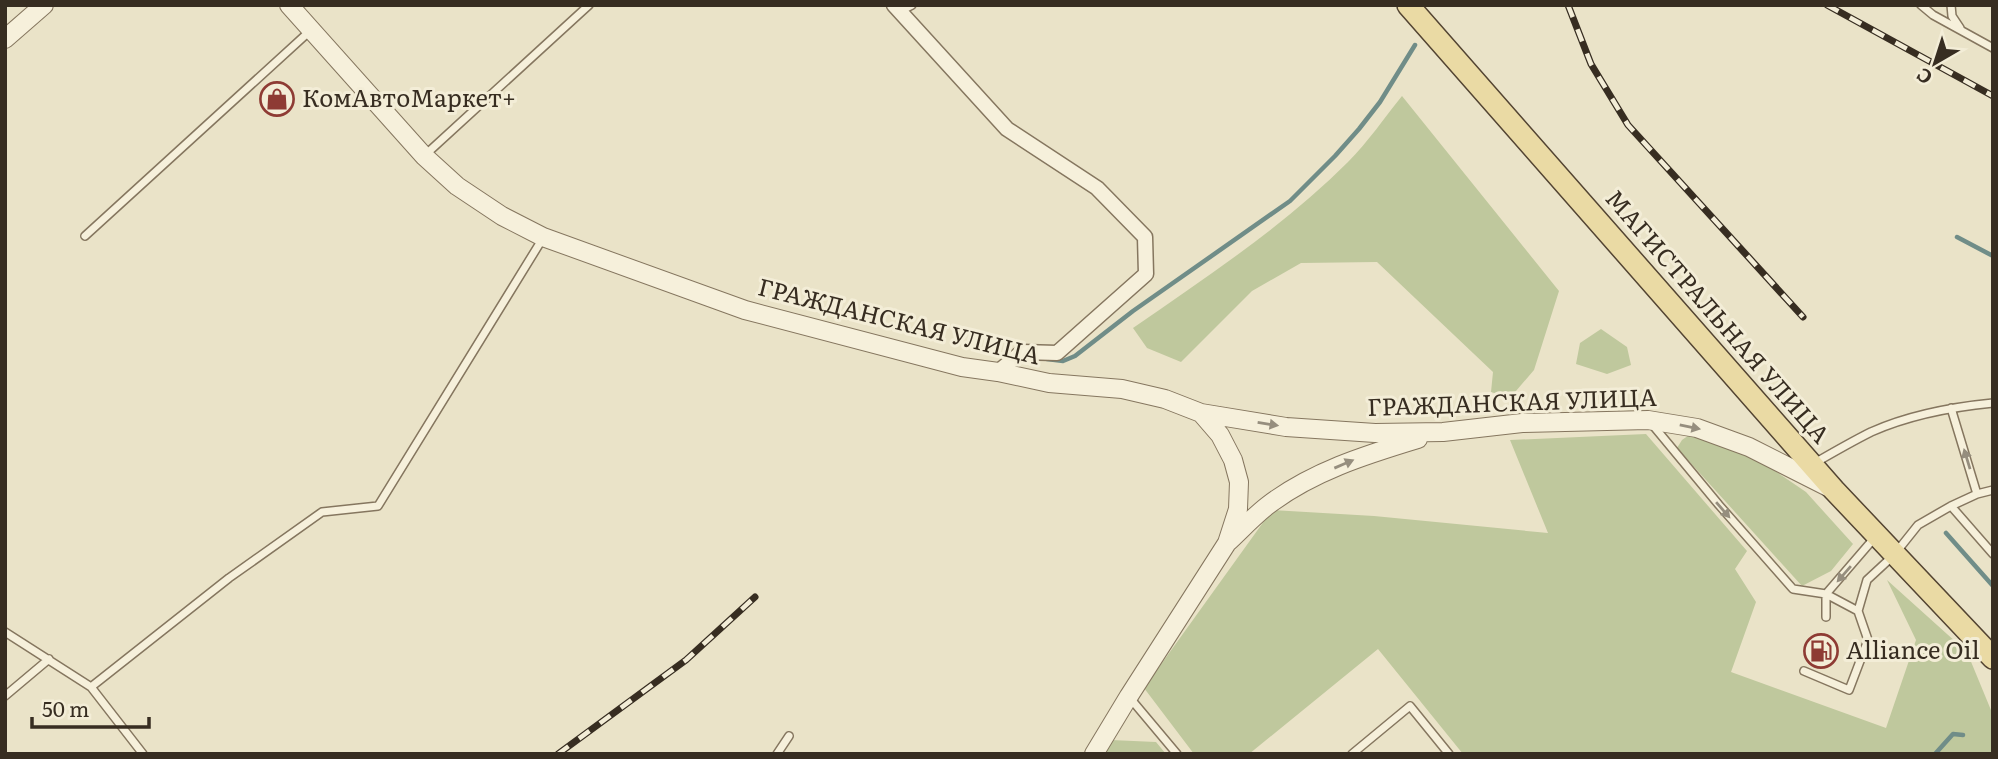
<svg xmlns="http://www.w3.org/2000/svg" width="1998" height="759" viewBox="0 0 1998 759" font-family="Literata,serif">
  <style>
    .green { fill: #bfc89d }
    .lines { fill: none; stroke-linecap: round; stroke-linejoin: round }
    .stream { stroke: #708d88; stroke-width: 4.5 }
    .service-casing { stroke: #85765f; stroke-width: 10 }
    .minor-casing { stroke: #85765f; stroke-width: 17 }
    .tertiary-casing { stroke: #85765f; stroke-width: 20 }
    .primary-casing { stroke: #534432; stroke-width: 24 }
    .service { stroke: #f6f0db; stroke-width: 7 }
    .minor { stroke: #f6f0db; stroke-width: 14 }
    .tertiary { stroke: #f6f0db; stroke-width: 18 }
    .primary { stroke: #eadaa4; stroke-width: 21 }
    .rail-casing { stroke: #372d21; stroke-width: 7 }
    .rail { stroke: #f3edd7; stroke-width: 4.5; stroke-dasharray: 13; stroke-linecap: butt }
    .oneway { fill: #968e7e }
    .labels { text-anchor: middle; stroke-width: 6; stroke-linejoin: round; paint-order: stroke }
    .poi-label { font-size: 24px; fill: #372d21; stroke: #f3edd7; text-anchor: start }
    .street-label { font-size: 24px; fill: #372d21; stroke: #f3edd7 }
  </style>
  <rect width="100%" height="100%" fill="#eae3c8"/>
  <path class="green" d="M1402 96 1559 291 1534 370 1510 398 1491 392 1493 372 1377 262 1301 263 1252 291 1181 362 1147 348 1133 328C1208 276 1284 226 1348 162 1368 142 1385 117 1402 96Z
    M1601 329 1627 347 1631 365 1607 374 1576 364 1580 343Z
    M1692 433 1753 456 1806 492 1853 544 1831 571 1802 586 1677 448 1682 440Z
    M1646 434 1747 551 1735 569 1756 602 1731 672 1886 728 1916 640 1887 580 1967 652 1993 715V754H1463L1378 649 1249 754H1194L1144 688 1272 510 1374 516 1548 533 1510 440Z
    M1111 740 1156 742 1166 754H1103Z"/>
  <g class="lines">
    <path class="stream" d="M1957 237 1993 256
      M1047 359 1063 361 1075 356 1133 311 1290 201 1335 156 1359 129 1380 102 1415 45
      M1946 533 1993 586
      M1935 754 1953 734 1963 735"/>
    <g class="service-casing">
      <path id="service" d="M1921 5 1933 15 1993 48
        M1951 5 1952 16 1960 28
        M900 11 912 5
        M424 156 589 5
        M85 236 311 30
        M1651 423 1719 505 1793 589 1826 594 1858 611
        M1813 464C1832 453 1851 442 1871 432 1909 415 1952 407 1993 403
        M1977 494 1993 490
        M1951 506 1993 554
        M1826 617V594L1876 536
        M5 632 91 687
        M1804 671 1849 690 1868 640 1858 611 1867 580 1894 555 1918 525 1951 506 1977 494 1951 408
        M5 696 49 659
        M1130 698 1177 754
        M143 754 91 687 229 578 322 512 378 506 543 238
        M777 754 789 736
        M1352 754 1410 706 1449 754"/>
    </g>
    <g class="minor-casing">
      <path id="minor" d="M894 5 1007 129 1097 188 1145 237 1146 274 1057 353 1022 352 998 372"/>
    </g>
    <g class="tertiary-casing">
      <path id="tertiary" d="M289 5 424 156 457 186 502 216 543 237 745 310 962 367 998 372 1049 383 1122 389 1165 399 1201 413 1286 427 1375 433 1443 432 1522 423 1648 420 1697 428 1749 447 1828 487
        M5 39 44 5
        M1227 543C1240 531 1253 517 1267 506 1311 472 1365 455 1418 439
        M1094 754 1129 696 1227 543 1238 509 1239 482 1233 460 1220 435 1201 413"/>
    </g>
    <g class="primary-casing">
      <path id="primary" d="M1408 5 1834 490 1993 658"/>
    </g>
    <use href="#service" class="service"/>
    <use href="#minor" class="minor"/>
    <use href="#tertiary" class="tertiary"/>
    <use href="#primary" class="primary"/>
    <g class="rail-casing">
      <path id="rail" d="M1568 5 1591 64 1628 125 1803 317
        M1827 5 1993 96
        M558 754 686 660 755 597"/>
    </g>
    <use href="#rail" class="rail"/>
  </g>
  <defs><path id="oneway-solid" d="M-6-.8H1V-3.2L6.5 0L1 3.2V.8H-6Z" transform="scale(1.75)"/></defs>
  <g class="oneway">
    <use href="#oneway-solid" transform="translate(1268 424) rotate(9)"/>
    <use href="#oneway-solid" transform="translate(1690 427) rotate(12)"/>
    <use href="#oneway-solid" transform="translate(1967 459) rotate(-107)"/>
    <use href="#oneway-solid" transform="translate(1344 464) rotate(-23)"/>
    <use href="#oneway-solid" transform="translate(1723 510) rotate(49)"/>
    <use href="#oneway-solid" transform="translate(1844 574) rotate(131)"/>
  </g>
  <defs>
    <g id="shop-ring" transform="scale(1.75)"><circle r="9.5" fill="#f3edd7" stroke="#8e3b34" stroke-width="1.5"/><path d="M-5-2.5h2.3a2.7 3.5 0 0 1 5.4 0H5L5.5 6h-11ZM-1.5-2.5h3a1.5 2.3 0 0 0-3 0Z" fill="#8e3b34"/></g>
    <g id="fuel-ring" transform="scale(1.75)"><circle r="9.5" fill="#f3edd7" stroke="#8e3b34" stroke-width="1.5"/><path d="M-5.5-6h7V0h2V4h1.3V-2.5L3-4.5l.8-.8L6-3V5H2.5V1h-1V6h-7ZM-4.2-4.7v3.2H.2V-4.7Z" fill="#8e3b34"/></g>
  </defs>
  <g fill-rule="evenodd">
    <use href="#shop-ring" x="277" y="99"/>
    <use href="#fuel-ring" x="1821" y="651"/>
  </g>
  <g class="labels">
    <g class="poi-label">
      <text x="302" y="107">КомАвтоМаркет+</text>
      <text x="1846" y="659">Alliance Oil</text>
    </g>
    <g class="street-label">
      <text transform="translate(1717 317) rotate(49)" y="8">МАГИСТРАЛЬНАЯ УЛИЦА</text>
      <text transform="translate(899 322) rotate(14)" y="8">ГРАЖДАНСКАЯ УЛИЦА</text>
      <text transform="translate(1512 403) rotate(-2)" y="8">ГРАЖДАНСКАЯ УЛИЦА</text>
    </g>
  </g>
  <rect width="1998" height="759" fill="none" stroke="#372d21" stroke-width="14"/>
  <g transform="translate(1935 63) rotate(219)" stroke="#f3edd7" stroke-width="5" paint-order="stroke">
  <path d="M0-5L12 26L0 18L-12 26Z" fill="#372d21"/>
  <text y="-10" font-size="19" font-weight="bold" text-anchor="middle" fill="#372d21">С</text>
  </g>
  <path d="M32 717v10h117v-10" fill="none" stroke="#372d21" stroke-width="3.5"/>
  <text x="42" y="717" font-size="21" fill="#372d21" stroke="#f3edd7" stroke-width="5" paint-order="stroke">50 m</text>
</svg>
